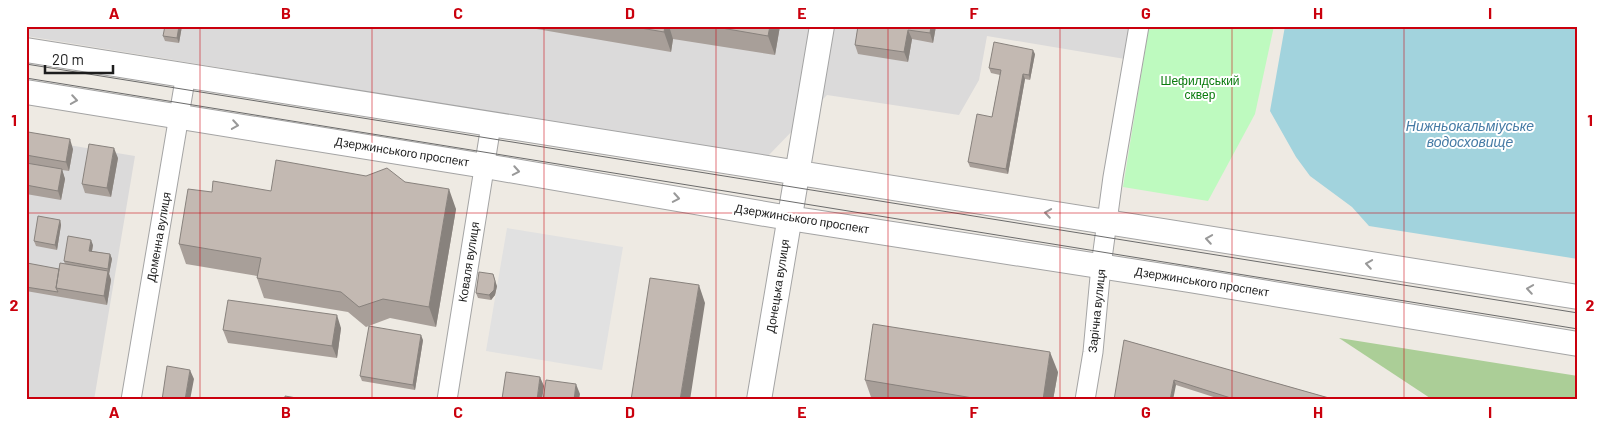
<svg xmlns="http://www.w3.org/2000/svg" width="1604" height="426" viewBox="0 0 1604 426" font-family="Barlow,sans-serif">
  <style>
    .residential { fill: #dbdada }
    .forest { fill: #abce97 }
    .park { fill: #befabf }
    .parking { fill: #e1e1e1 }
    .water { fill: #a2d3dd }
    .lines { fill: none; stroke-linecap: round; stroke-linejoin: round }
    .minor-casing { stroke: #a4a4a4; stroke-width: 21 }
    .tertiary-casing { stroke: #a4a4a4; stroke-width: 26 }
    .minor { stroke: #fff; stroke-width: 19 }
    .tertiary { stroke: #fff; stroke-width: 24 }
    .tram { stroke: #6b6b6b; stroke-width: 1 }
    .wall { fill: #a89f99 }
    .shaded-wall { fill: #88827d }
    .building { fill: #c3b9b2; stroke: #88827d }
    .oneway { stroke: #999 }
    .grid { fill: none; stroke: #ca000d; stroke-width: 1; stroke-opacity: 0.55 }
    .labels { text-anchor: middle; stroke-width: 4; stroke-linejoin: round; paint-order: stroke }
    .park-label { font-size: 12px; fill: #0a7b0d; stroke: #fff }
    .street-label { font-size: 12px; fill: #1d1d1d; stroke: #fff }
    .water-label { font-size: 14px; font-style: italic; fill: #467ba5; stroke: #fff }
    .neatline { fill: none; stroke: #ca000d; stroke-width: 2 }
    .grid-label { font-size: 16px; text-anchor: middle; font-weight: bold; fill: #ca000d }
  </style>
  <rect width="100%" height="100%" fill="#eeeae3"/>
  <path class="residential" d="M26 26H1131L1125 59 987 36 979 80 959 115 827 95 767 157 26 36Z
    M26 138 135 156 94 400H26Z"/>
  <path class="forest" d="M1339 338 1578 376V400H1433Z"/>
  <path class="park" d="M1149 26H1274L1255 114 1208 201 1123 187Z"/>
  <path class="parking" d="M507 228 623 247 602 370 486 351Z"/>
  <path class="water" d="M1285 26H1578V259L1369 226 1352 207 1310 176 1296 157 1270 111Z"/>
  <g class="lines">
    <g class="minor-casing">
      <path id="minor" d="M131 400 186 74
        M447 400 491 125
        M1085 400 1093 352 1101 266 1113 177 1139 26"/>
    </g>
    <g class="tertiary-casing">
      <path id="tertiary" d="M26 50 1578 297
        M26 92 485 166 789 218 1189 280 1578 344
        M759 400 822 26"/>
    </g>
    <use href="#minor" class="minor"/>
    <use href="#tertiary" class="tertiary"/>
    <path class="tram" d="M26 64 1578 313
      M26 78 1578 329"/>
  </g>
  <path class="wall" d="M182 26 179 43 165 41 163 36Z
    M519 26H780L775 55 673 39 671 52Z
    M858 26H936L933 43 912 39 908 62 858 54 855 45Z
    M1035 54 1030 80 1025 79 1008 174 970 167 968 162 992 117 1000 75 991 73 989 68Z
    M26 145 73 149 69 171 62 170 65 179 61 200 26 194V163L28 164 26 160Z
    M118 158 111 197 85 193 82 184Z
    M366 176 405 182 456 209 436 327 390 318 366 327 348 312 264 298 257 278V276L186 264 179 244 212 192 271 191Z
    M60 220 61 225 57 250 36 246 34 241Z
    M93 245 92 251 110 254 112 259 109 274V273L111 280 107 305 26 291V266L59 269 65 264 64 261Z
    M497 286 495 295 491 300 478 298 476 293Z
    M341 328 337 358 228 343 223 330Z
    M423 340 415 390 362 381 360 376Z
    M1124 340 1336 400H1223L1176 385Z
    M1058 372 1053 400H872L865 380Z"/>
  <path class="shaded-wall" d="M179 26H182L179 43 177 38Z
    M665 26H669L673 39 671 52 664 32Z
    M770 26H780L775 55 768 36Z
    M931 26H936L933 43 930 33Z
    M908 30 912 39 908 62 904 52Z
    M1033 50 1035 54 1030 80 1029 75Z
    M1023 74 1025 79 1008 174 1006 169Z
    M70 139 73 149 69 171 66 162Z
    M114 148 118 158 111 197 107 188Z
    M62 169 65 179 61 200 58 191Z
    M449 189 456 209 436 327 429 307Z
    M60 220 61 225 57 250 55 245Z
    M91 240 93 245 91 256 89 251Z
    M110 254 112 259 109 274 108 269Z
    M108 271 111 280 107 305 104 296Z
    M493 274 497 286 495 295 491 300 489 295Z
    M699 285 705 303 690 400H680Z
    M337 315 341 328 337 358 332 346Z
    M421 335 423 340 415 390 413 385Z
    M1050 352 1058 372 1053 400H1043Z
    M190 370 194 379 190 400H185Z
    M540 377 544 386 542 400H537Z
    M1174 380 1176 385 1173 400H1170Z
    M576 384 580 394 579 400H574Z"/>
  <path class="building" d="M165 26H179L177 38 163 36Z
    M629 26H665L664 32Z
    M710 26H770L768 36Z
    M858 26H931L930 33 908 30 904 52 855 45Z
    M994 42 1033 50 1029 75 1023 74 1006 169 968 162 977 114 992 117 1001 70 989 68Z
    M28 132 70 139 66 162 26 155V145Z
    M89 144 114 148 107 188 82 184Z
    M276 160 366 176 387 168 405 182 449 189 429 307 383 299 359 307 341 292 257 278 261 258 179 244 188 189 212 192 213 181 271 191Z
    M26 163 62 169 58 191 26 185Z
    M38 216 60 220 55 245 34 241Z
    M68 236 91 240 89 251 110 254 108 269 64 261Z
    M27 263 59 269 56 288 58 292 26 287Z
    M60 263 108 271 104 296 56 288Z
    M479 272 493 274 495 281 494 290 489 295 476 293Z
    M650 278 699 285 680 400H631Z
    M228 300 337 315 332 346 223 330Z
    M873 324 1050 352 1043 400H985L865 380Z
    M369 326 421 335 413 385 360 376Z
    M1124 340 1336 400H1237L1174 380 1170 400H1114Z
    M167 366 190 370 185 400H162Z
    M506 372 540 377 537 400H509L502 399Z
    M546 380 576 384 574 400H543Z
    M285 396 308 400H285Z"/>
  <defs><path id="oneway-chevron" d="M-2-3.5L2.5 0L-2 3.5" fill="none" stroke-width="1.6" stroke-linecap="round" stroke-linejoin="round" transform="scale(1.25)"/></defs>
  <g class="oneway">
    <use href="#oneway-chevron" transform="translate(74 100) rotate(9)"/>
    <use href="#oneway-chevron" transform="translate(235 125) rotate(9)"/>
    <use href="#oneway-chevron" transform="translate(516 171) rotate(10)"/>
    <use href="#oneway-chevron" transform="translate(676 198) rotate(10)"/>
    <use href="#oneway-chevron" transform="translate(1048 213) rotate(-171)"/>
    <use href="#oneway-chevron" transform="translate(1209 239) rotate(-171)"/>
    <use href="#oneway-chevron" transform="translate(1369 264) rotate(-171)"/>
    <use href="#oneway-chevron" transform="translate(1530 289) rotate(-171)"/>
  </g>
  <path class="grid" d="M200 26V400M372 26V400M544 26V400M716 26V400M888 26V400M1060 26V400M1232 26V400M1404 26V400M26 213H1578"/>
  <g class="labels">
    <g class="park-label">
      <text x="1200" y="85">Шефилдський<tspan x="1200" dy="14">сквер</tspan></text>
    </g>
    <g class="street-label">
      <text transform="translate(402 152) rotate(9)" y="4">Дзержинського проспект</text>
      <text transform="translate(802 219) rotate(9)" y="4">Дзержинського проспект</text>
      <text transform="translate(159 237) rotate(-80)" y="4">Доменна вулиця</text>
      <text transform="translate(469 262) rotate(-81)" y="4">Коваля вулиця</text>
      <text transform="translate(1202 282) rotate(9)" y="4">Дзержинського проспект</text>
      <text transform="translate(778 286) rotate(-81)" y="4">Донецька вулиця</text>
      <text transform="translate(1097 311) rotate(-84)" y="4">Зарічна вулиця</text>
    </g>
    <g class="water-label">
      <text x="1470" y="131">Нижньокальміуське<tspan x="1470" dy="16">водосховище</tspan></text>
    </g>
  </g>
  <rect width="1604" height="426" fill="none" stroke="#ffffff" stroke-width="55"/>
  <path d="M45 65v8h68v-8" fill="none" stroke="#1d1d1d" stroke-width="2.5"/>
  <text x="52" y="65" font-size="15" fill="#1d1d1d" stroke="#ffffff" stroke-width="4" paint-order="stroke">20 m</text>
  <rect x="28" y="28" width="1548" height="370" class="neatline"/>
  <g class="grid-label">
    <text x="114" y="19">A</text>
    <text x="286" y="19">B</text>
    <text x="458" y="19">C</text>
    <text x="630" y="19">D</text>
    <text x="802" y="19">E</text>
    <text x="974" y="19">F</text>
    <text x="1146" y="19">G</text>
    <text x="1318" y="19">H</text>
    <text x="1490" y="19">I</text>
    <text x="14" y="126">1</text>
    <text x="1590" y="126">1</text>
    <text x="14" y="311">2</text>
    <text x="1590" y="311">2</text>
    <text x="114" y="418">A</text>
    <text x="286" y="418">B</text>
    <text x="458" y="418">C</text>
    <text x="630" y="418">D</text>
    <text x="802" y="418">E</text>
    <text x="974" y="418">F</text>
    <text x="1146" y="418">G</text>
    <text x="1318" y="418">H</text>
    <text x="1490" y="418">I</text>
  </g>
</svg>
